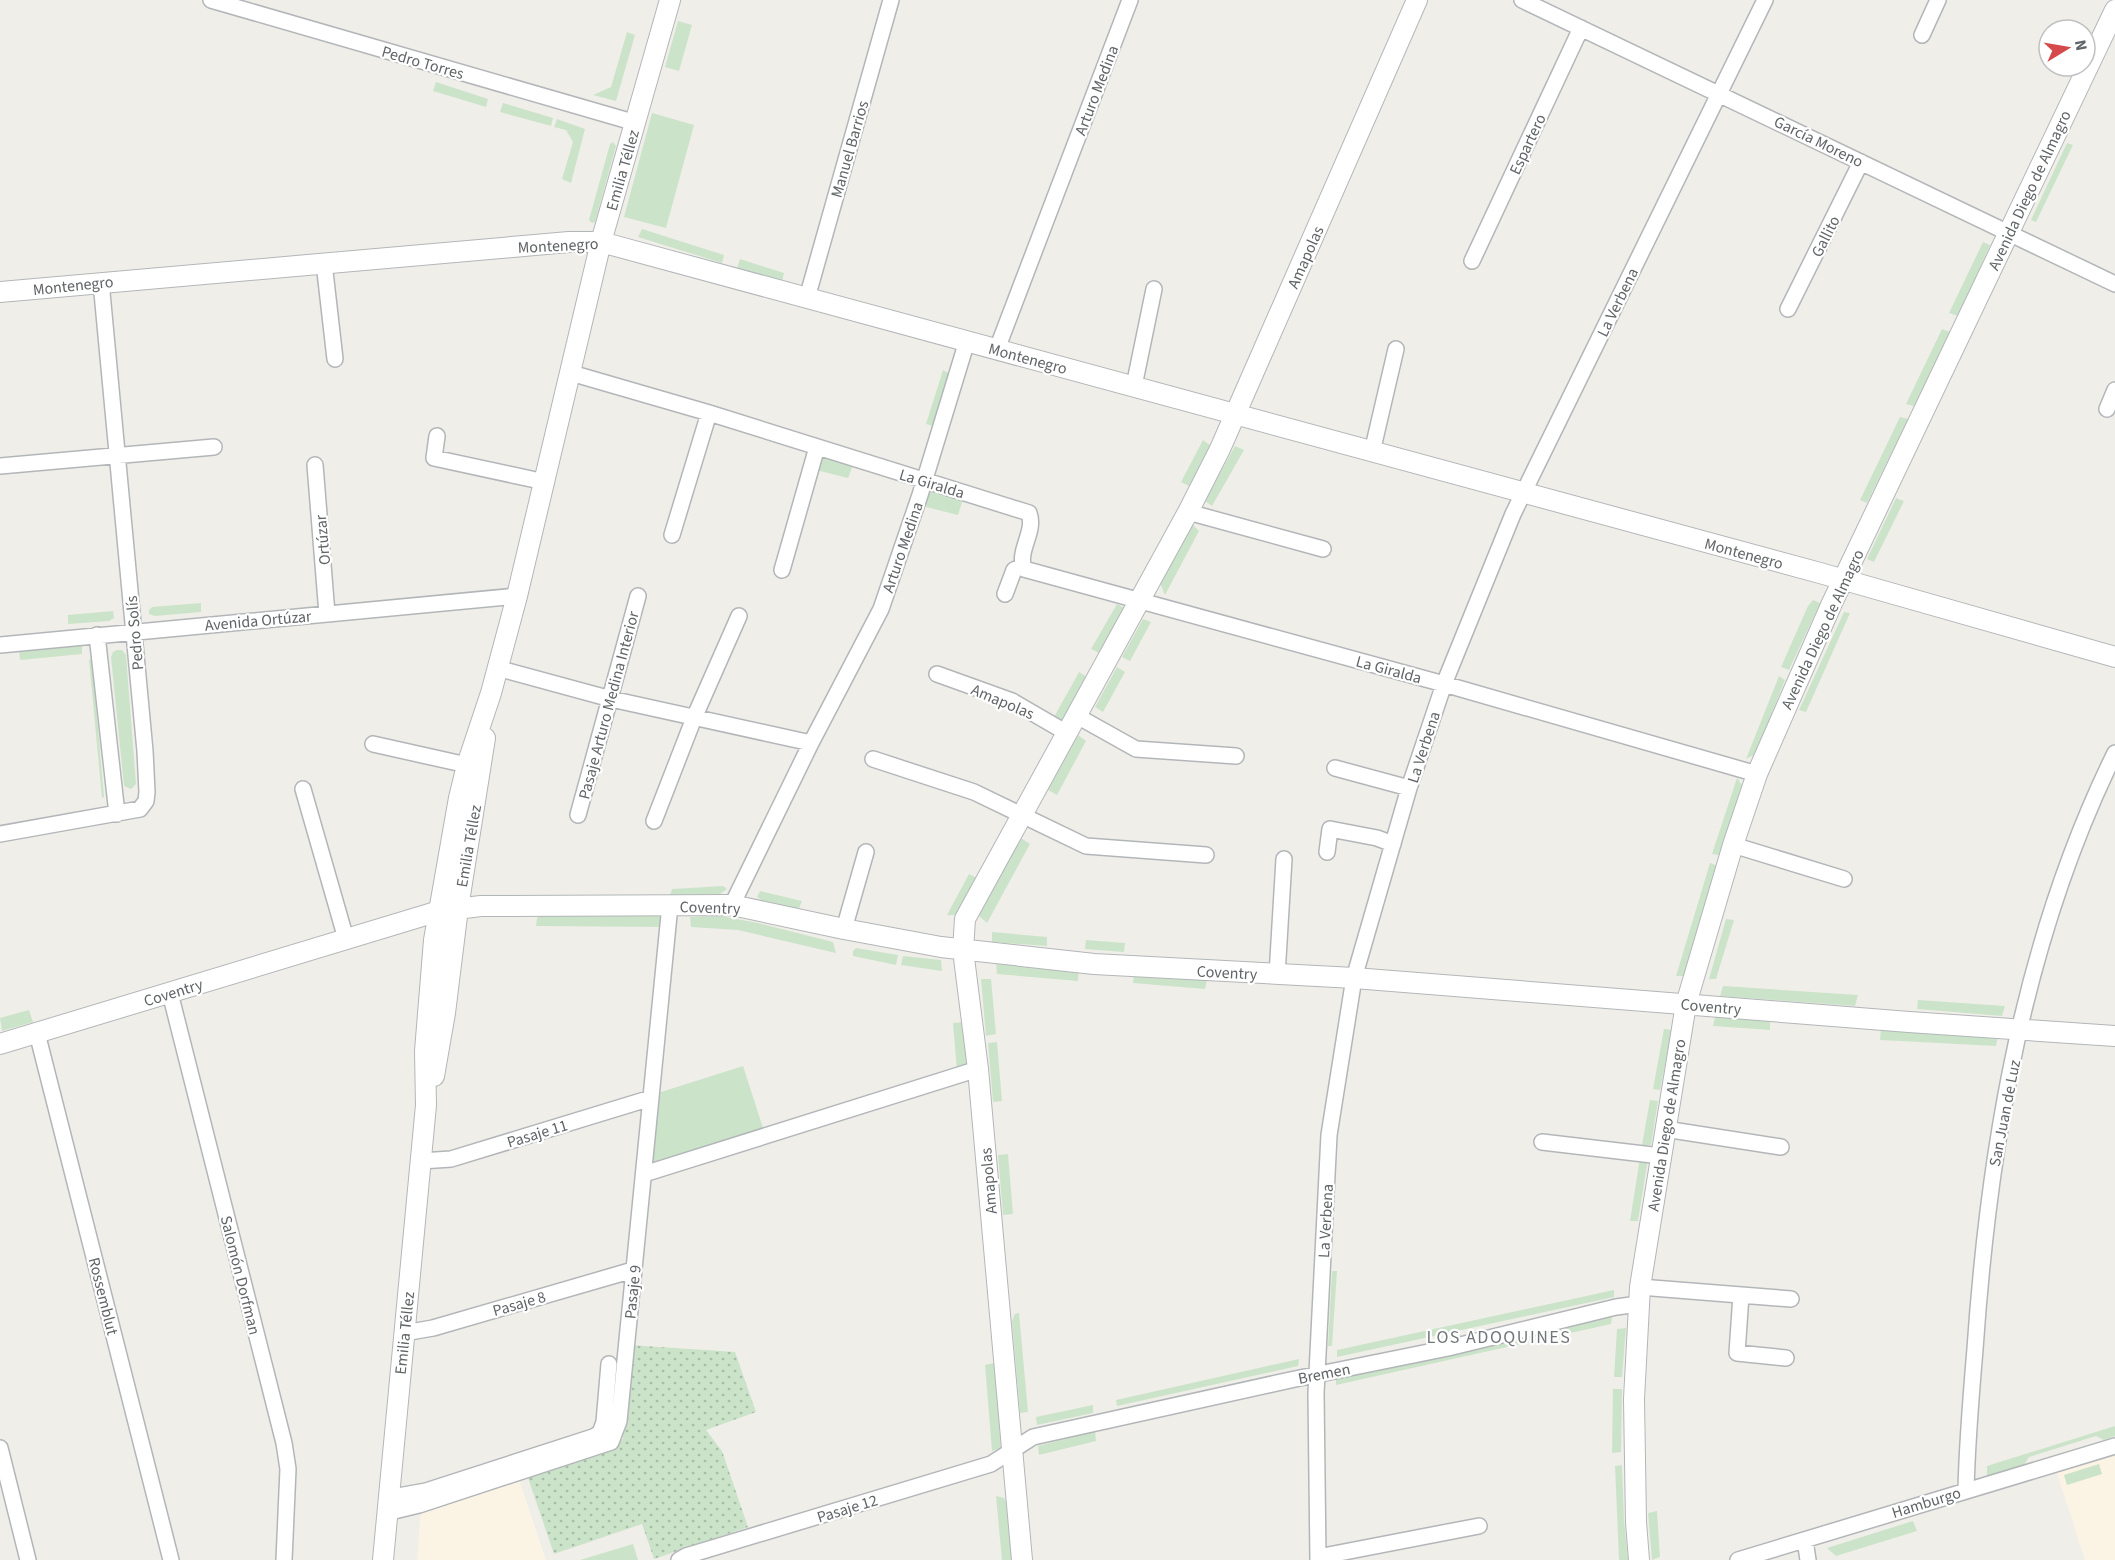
<svg xmlns="http://www.w3.org/2000/svg" width="2115" height="1560" viewBox="0 0 2115 1560" font-family="'Source Sans 3',sans-serif">
  <style>
    .commercial { fill: #fbf3e3 }
    .green { fill: #cbe4c9 }
    .park { fill: url(#park-dots) }
    .lines { fill: none; stroke-linecap: round; stroke-linejoin: round }
    .minor-casing { stroke: #b3b6b9; stroke-width: 18 }
    .tertiary-casing { stroke: #b3b6b9; stroke-width: 22 }
    .minor { stroke: #fff; stroke-width: 15 }
    .tertiary { stroke: #fff; stroke-width: 20 }
    .labels { text-anchor: middle; stroke-width: 4.5; stroke-linejoin: round; paint-order: stroke }
    .street-label { font-size: 16px; fill: #606467; stroke: #fff }
    .neighbourhood-label { font-size: 18px; letter-spacing: 1.5px; fill: #717679; stroke: #fff }
  </style>
  <defs>
    <pattern id="park-dots" width="8" height="8" patternUnits="userSpaceOnUse" patternTransform="scale(1.5)"><rect width="8" height="8" fill="#cbe4c9"/><path d="M2 2h.1M6 6h.1" fill="none" stroke="#a8bca7" stroke-width="1.8" stroke-linecap="round"/></pattern>
  </defs>
  <rect width="100%" height="100%" fill="#f0eee9"/>
  <path class="commercial" d="M2115 1453V1560H2085L2056 1470Z
    M519 1479 546 1560H417L421 1508Z"/>
  <path class="green" d="M678 21 692 25 679 71 665 67Z
    M627 32 635 35 616 101 593 95 611 87Z
    M436 82 488 99 486 107 433 91Z
    M503 103 553 118 551 126 500 112Z
    M652 113 694 125 666 228 624 217Z
    M557 119 585 129 571 183 562 179 573 142 566 130 554 127Z
    M613 142 616 146 595 222 592 223 589 220 610 144Z
    M2067 143 2073 145 2036 222 2031 220Z
    M642 229 724 255 722 263 638 237Z
    M1983 242 1990 245 1958 316 1949 313Z
    M740 259 784 273 782 282 737 268Z
    M1942 329 1950 332 1914 406 1906 404Z
    M943 370 950 374 933 426 926 424Z
    M1900 417 1908 419 1867 503 1860 500Z
    M1203 440 1210 445 1189 486 1181 482Z
    M1235 446 1244 450 1212 506 1205 501Z
    M824 457 853 465 848 478 816 470 820 460Z
    M934 489 963 499 958 515 922 506 926 492Z
    M1896 498 1904 501 1874 562 1867 559Z
    M1192 524 1199 531 1165 595 1160 583Z
    M1813 600 1820 603 1789 670 1781 667 1808 606Z
    M201 603V612L155 616 149 614V610L152 607Z
    M1117 604 1126 609 1099 653 1091 649Z
    M113 611 114 618 109 621 68 624V615Z
    M1844 612 1850 613 1806 712 1799 710Z
    M1143 619 1151 622 1130 661 1122 657Z
    M78 645 82 646V654L20 660 19 650Z
    M117 650H122L126 655 136 784 131 789 124 786 111 657 113 652Z
    M92 659 104 797 102 798 89 660Z
    M1117 667 1125 672 1103 712 1095 707Z
    M1079 672 1087 677 1062 722 1054 717Z
    M1779 676 1785 680 1756 754 1746 759Z
    M1078 735 1086 741 1057 795 1048 790Z
    M1737 778 1742 785 1719 855 1712 854Z
    M1021 838 1030 844 987 923 979 916Z
    M1710 863 1718 866 1684 976H1676Z
    M969 874 977 878 956 915H947Z
    M723 886 727 889 720 894 670 895 672 889Z
    M760 891 802 901 798 911 763 901 757 897Z
    M541 915 662 916 663 927 536 926 537 918Z
    M721 916 758 923 833 942 836 953 738 930 691 927 690 917Z
    M1726 919 1734 920 1716 979H1709Z
    M992 932 1047 937V946L992 942Z
    M1086 940 1125 943 1124 952 1085 949Z
    M856 948 898 955 896 965 853 956V951Z
    M903 956 941 960 942 971 901 965Z
    M996 964 1079 969 1078 981 997 974Z
    M1134 974 1207 980 1205 989 1133 983Z
    M981 979H991L996 1034 986 1036Z
    M1723 986 1858 995 1855 1006 1720 996Z
    M1918 1000 2005 1006 2002 1016 1917 1009Z
    M29 1010 33 1022 2 1031 0 1018Z
    M1715 1017 1770 1021V1030L1713 1026Z
    M964 1022 967 1068 957 1071 953 1023Z
    M1664 1029 1672 1030 1660 1090 1653 1089Z
    M1881 1029 1998 1036 1996 1046 1880 1040Z
    M997 1042 1002 1101 993 1102 988 1043Z
    M743 1066 763 1128 651 1164 658 1093Z
    M1650 1100 1658 1101 1651 1145H1642Z
    M1008 1154 1013 1214 1003 1215 998 1155Z
    M1640 1158 1648 1159 1638 1221H1630Z
    M1332 1271H1337L1332 1346H1328Z
    M1614 1290V1297L1337 1357V1350Z
    M1019 1313 1028 1412 1020 1413 1012 1321 1015 1314Z
    M1612 1317 1611 1324 1336 1385V1379Z
    M1626 1328 1622 1377H1614L1617 1329Z
    M1299 1359 1298 1366 1117 1406 1116 1400Z
    M994 1363 1001 1448 992 1451 985 1365Z
    M1613 1389H1622L1621 1452 1612 1453Z
    M1093 1405V1413L1037 1425 1036 1417Z
    M2115 1426V1436L2104 1440 2096 1436 2029 1457 2024 1465 1987 1476V1466Z
    M1095 1431 1096 1441 1039 1455 1038 1446Z
    M2099 1464 2102 1474 2067 1485 2064 1475Z
    M1622 1465 1624 1520 1628 1560H1619L1615 1466Z
    M996 1496 1004 1498 1006 1502 1012 1560H1002Z
    M1657 1511 1660 1557 1652 1560 1648 1513Z
    M1913 1521 1917 1531 1836 1556 1827 1548Z
    M633 1544 638 1560H580Z"/>
  <path class="park" d="M629 1345 735 1352 756 1412 706 1430 722 1451 748 1527 654 1559 642 1524 554 1554 526 1472 623 1439Z"/>
  <g class="lines">
    <g class="minor-casing">
      <path id="minor" d="M211 0 636 123
        M1522 0 2115 284
        M1922 35 1938 0
        M1472 261 1581 28
        M324 263 335 359
        M807 298 891 0
        M1788 309 1861 162
        M997 349 1130 0
        M571 373 709 413 1029 513C1036 532 1017 550 1024 569L1444 684 1757 774
        M1134 386 1154 289
        M2107 409 2115 390
        M437 436 434 458 545 482
        M1372 452 1396 349
        M315 465 327 614
        M0 466 214 447
        M1188 512 1323 549
        M672 535 709 413
        M782 570 817 447
        M1005 594 1014 570 1022 566
        M97 635 117 814
        M0 645 517 596
        M497 668 611 699 811 743
        M937 674 1012 701 1067 733
        M1077 716 1136 749 1236 756
        M373 744 467 765
        M873 759 974 792 1086 846 1206 855
        M1335 768 1409 788
        M303 789 346 939
        M578 815 638 596
        M654 821 694 718 739 616
        M0 834 140 809 146 801 147 792 145 751 101 282
        M1733 845 1844 879
        M1327 852 1330 829 1377 838 1393 844
        M732 905 811 743 881 609 920 495 967 341
        M844 929 866 852
        M1277 975 1284 859
        M170 993 284 1443 288 1469 284 1560
        M37 1033 171 1560
        M1665 1129 1781 1147
        M1542 1142 1661 1156
        M421 1161 451 1159 651 1098
        M644 1174 978 1069
        M1640 1287 1791 1299
        M1741 1295 1737 1353 1786 1358
        M404 1333 433 1328 633 1270
        M0 1448 28 1560
        M1966 1490C1967 1443 1971 1396 1975 1349 1989 1145 2024 938 2115 753
        M387 1498 426 1491 593 1437 600 1433 604 1422 609 1364
        M386 1513 419 1505 611 1442 619 1421 670 905
        M1805 1540 1808 1560
        M1318 1557 1479 1526
        M679 1560 686 1556 991 1464 1033 1437 1295 1379 1448 1348 1616 1307 1639 1304
        M1318 1560 1316 1393 1329 1135 1354 978 1409 788 1444 684 1513 514 1765 0
        M1738 1560 2115 1446"/>
    </g>
    <g class="tertiary-casing">
      <path id="tertiary" d="M0 292 569 242H601L1820 573 2115 657
        M0 1044 439 911 481 906 732 905 844 929 941 947 1094 964 1354 978 1909 1022 2115 1036
        M434 1076 445 1013 458 908 485 738
        M383 1560 426 1105 425 1051 434 940 459 798 467 765 491 693 517 596 601 242 670 0
        M1022 1560 978 1069 963 950 965 919 1188 512 1220 449 1417 0
        M1639 1560 1636 1522 1634 1399 1640 1287 1686 1004 1733 845 1757 774 1832 603 2115 10"/>
    </g>
    <use href="#minor" class="minor"/>
    <use href="#tertiary" class="tertiary"/>
  </g>
  <g class="labels">
    <g class="street-label">
      <text transform="translate(423 62) rotate(16)" y="6">Pedro Torres</text>
      <text transform="translate(1096 90) rotate(-69)" y="6">Arturo Medina</text>
      <text transform="translate(1819 141) rotate(26)" y="6">García Moreno</text>
      <text transform="translate(1527 144) rotate(-65)" y="6">Espartero</text>
      <text transform="translate(849 149) rotate(-74)" y="6">Manuel Barrios</text>
      <text transform="translate(622 170) rotate(-74)" y="6">Emilia Téllez</text>
      <text transform="translate(2029 190) rotate(-65)" y="6">Avenida Diego de Almagro</text>
      <text transform="translate(1825 236) rotate(-63)" y="6">Gallito</text>
      <text transform="translate(558 245) rotate(-3)" y="6">Montenegro</text>
      <text transform="translate(1305 257) rotate(-66)" y="6">Amapolas</text>
      <text transform="translate(73 285) rotate(-6)" y="6">Montenegro</text>
      <text transform="translate(1617 302) rotate(-64)" y="6">La Verbena</text>
      <text transform="translate(1028 358) rotate(15)" y="6">Montenegro</text>
      <text transform="translate(932 483) rotate(17)" y="6">La Giralda</text>
      <text transform="translate(322 540) rotate(-95)" y="6">Ortúzar</text>
      <text transform="translate(902 547) rotate(-71)" y="6">Arturo Medina</text>
      <text transform="translate(1744 553) rotate(15)" y="6">Montenegro</text>
      <text transform="translate(258 620) rotate(-5)" y="6">Avenida Ortúzar</text>
      <text transform="translate(1822 629) rotate(-65)" y="6">Avenida Diego de Almagro</text>
      <text transform="translate(134 633) rotate(-95)" y="6">Pedro Solís</text>
      <text transform="translate(1389 669) rotate(15)" y="6">La Giralda</text>
      <text transform="translate(1003 701) rotate(23)" y="6">Amapolas</text>
      <text transform="translate(608 705) rotate(-75)" y="6">Pasaje Arturo Medina Interior</text>
      <text transform="translate(1423 747) rotate(-72)" y="6">La Verbena</text>
      <text transform="translate(468 846) rotate(-80)" y="6">Emilia Téllez</text>
      <text transform="translate(710 907) rotate(2)" y="6">Coventry</text>
      <text transform="translate(1227 972) rotate(3)" y="6">Coventry</text>
      <text transform="translate(173 992) rotate(-17)" y="6">Coventry</text>
      <text transform="translate(1711 1006) rotate(5)" y="6">Coventry</text>
      <text transform="translate(2004 1113) rotate(-79)" y="6">San Juan de Luz</text>
      <text transform="translate(1666 1125) rotate(-81)" y="6">Avenida Diego de Almagro</text>
      <text transform="translate(537 1133) rotate(-17)" y="6">Pasaje 11</text>
      <text transform="translate(988 1181) rotate(-95)" y="6">Amapolas</text>
      <text transform="translate(1325 1221) rotate(-87)" y="6">La Verbena</text>
      <text transform="translate(241 1275) rotate(76)" y="6">Salomón Dorfman</text>
      <text transform="translate(632 1292) rotate(-84)" y="6">Pasaje 9</text>
      <text transform="translate(104 1296) rotate(76)" y="6">Rossemblut</text>
      <text transform="translate(519 1303) rotate(-16)" y="6">Pasaje 8</text>
      <text transform="translate(404 1333) rotate(-84)" y="6">Emilia Téllez</text>
      <text transform="translate(1324 1373) rotate(-11)" y="6">Bremen</text>
      <text transform="translate(1926 1502) rotate(-17)" y="6">Hamburgo</text>
      <text transform="translate(847 1508) rotate(-17)" y="6">Pasaje 12</text>
    </g>
    <g class="neighbourhood-label">
      <text x="1499" y="1343">LOS ADOQUINES</text>
    </g>
  </g>
  <g transform="translate(2067 48) rotate(79)"><circle r="28" fill="#ffffff" stroke="#bfc1c2" stroke-width="1.5"/>
  <path d="M0-4.5L10 22L0 15L-10 22Z" fill="#d6494b"/>
  <text y="-9" font-size="16" font-weight="bold" text-anchor="middle" fill="#606467">N</text>
  </g>
</svg>
